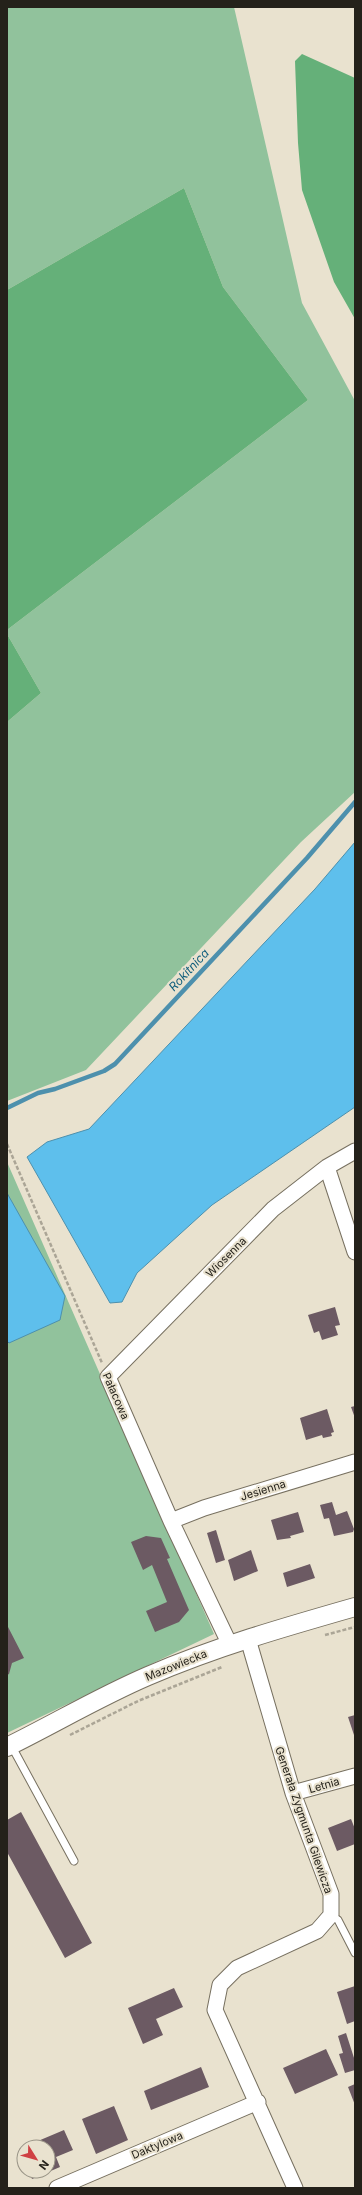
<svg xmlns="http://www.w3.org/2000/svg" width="362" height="2195" viewBox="0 0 362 2195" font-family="Inter,sans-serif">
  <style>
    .green { fill: #91c29c }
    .forest { fill: #65b079 }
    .water { fill: #5ebfec; stroke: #4d90ad }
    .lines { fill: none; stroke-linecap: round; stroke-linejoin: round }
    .stream { stroke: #4d90ad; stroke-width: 4.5 }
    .building { fill: #6c5a63 }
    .service-casing { stroke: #777060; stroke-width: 9 }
    .minor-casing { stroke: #777060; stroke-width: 17 }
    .tertiary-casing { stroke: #777060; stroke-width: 20 }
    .path { stroke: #aba596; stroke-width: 2.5; stroke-dasharray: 4 2; stroke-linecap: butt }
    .service { stroke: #fff; stroke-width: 7 }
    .minor { stroke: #fff; stroke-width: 15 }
    .tertiary { stroke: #fff; stroke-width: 18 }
    .labels { text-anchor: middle; stroke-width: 4; stroke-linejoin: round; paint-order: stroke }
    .street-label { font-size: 11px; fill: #24211a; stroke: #e9e2cf }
    .water-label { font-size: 12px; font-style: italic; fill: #105e7c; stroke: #e9e2cf }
  </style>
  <rect width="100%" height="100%" fill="#e9e2cf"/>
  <path class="green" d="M7 7H234L302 303 355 401V792L301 842 86 1070 7 1101V722L41 693 7 634V630L308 400 223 287 184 188 7 290Z
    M7 1162 214 1634 7 1733Z"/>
  <path class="forest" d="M302 54 355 78V319L334 282 302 190 298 143 295 61Z
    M184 188 223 287 308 400 7 630V290Z
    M7 634 41 693 7 722Z"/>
  <path class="water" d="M355 842V1107L212 1205 137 1273 122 1302 110 1303 27 1157 47 1142 89 1129 315 889Z
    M7 1193 65 1296 60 1320 9 1343 7 1341Z"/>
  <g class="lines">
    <path class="stream" d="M7 1108 38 1093 55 1089 104 1071 115 1064 307 858 355 802"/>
  </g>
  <path class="building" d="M335 1307 340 1325 335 1326 338 1335 322 1340 319 1331 314 1333 308 1315Z
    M355 1406V1418L351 1407Z
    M327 1409 334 1432 331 1433 332 1436 323 1438 322 1435 306 1440 300 1418Z
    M332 1502 336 1515 347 1511 354 1529 353 1532 334 1536 329 1518 324 1519 320 1505Z
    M298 1512 304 1532 290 1536 291 1538 277 1540 271 1520Z
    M216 1530 225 1560 216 1563 207 1533Z
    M146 1536 161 1538 170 1558 167 1559 189 1610 179 1622 155 1632 146 1611 167 1602 152 1565 143 1570 131 1542Z
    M251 1550 258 1571 234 1581 228 1560Z
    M310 1564 315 1578 287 1587 283 1573Z
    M7 1625 24 1658 12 1663 9 1674 7 1675Z
    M355 1715V1738L348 1717Z
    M21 1812 92 1943 65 1958 7 1852V1820Z
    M351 1819 355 1829V1844L337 1851 328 1828Z
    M355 1986V2021L347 2024 337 1992Z
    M174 1988 183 2007 156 2019 163 2035 143 2044 128 2008Z
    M346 2033 355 2061V2070L345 2073 339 2054 343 2053 338 2036Z
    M326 2049 338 2075 295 2094 283 2068Z
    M201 2067 209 2087 151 2110 144 2091Z
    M355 2084V2105L348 2087Z
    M114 2106 128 2140 96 2154 82 2119Z
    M64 2130 73 2150 56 2157 60 2167 32 2179 29 2171H48V2147H24V2160L19 2149Z"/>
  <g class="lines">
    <g class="service-casing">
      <path id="service" d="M11 1745 74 1861
        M331 1915 338 1920 355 1953"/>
    </g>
    <g class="minor-casing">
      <path id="minor" d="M327 1167 355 1252
        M171 1521 204 1508 355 1462
        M248 1639 293 1793 331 1894V1915L317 1931 237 1968 220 1985 215 2010 295 2188
        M230 1645 171 1521 108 1377 273 1209 327 1167 355 1151
        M293 1793 355 1776
        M57 2188 258 2102"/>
    </g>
    <g class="tertiary-casing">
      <path id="tertiary" d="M7 1747C54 1724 99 1697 148 1676 215 1647 285 1627 355 1607"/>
    </g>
    <path class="path" d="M7 1144 102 1363
      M325 1635 355 1627
      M70 1735 138 1701 222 1667"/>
    <use href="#service" class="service"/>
    <use href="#minor" class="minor"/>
    <use href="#tertiary" class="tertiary"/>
  </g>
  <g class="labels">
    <g class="street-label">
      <text transform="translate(226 1257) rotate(-45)" y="4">Wiosenna</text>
      <text transform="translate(116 1396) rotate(66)" y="4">Pałacowa</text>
      <text transform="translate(263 1490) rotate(-17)" y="4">Jesienna</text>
      <text transform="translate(176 1665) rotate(-22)" y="4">Mazowiecka</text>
      <text transform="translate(324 1785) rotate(-16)" y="4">Letnia</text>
      <text transform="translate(304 1820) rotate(71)" y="4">Generała Zygmunta Gilewicza</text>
      <text transform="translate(157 2145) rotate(-23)" y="4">Daktylowa</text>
    </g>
    <g class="water-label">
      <text transform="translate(189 970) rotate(-47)" y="4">Rokitnica</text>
    </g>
  </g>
  <rect width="362" height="2195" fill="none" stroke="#24211a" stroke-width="16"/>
  <g transform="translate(36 2159) rotate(127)"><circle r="19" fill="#e9e2cf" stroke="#9a9587"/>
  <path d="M0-3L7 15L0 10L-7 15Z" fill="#cf4043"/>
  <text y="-6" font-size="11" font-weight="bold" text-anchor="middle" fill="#24211a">N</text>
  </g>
</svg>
